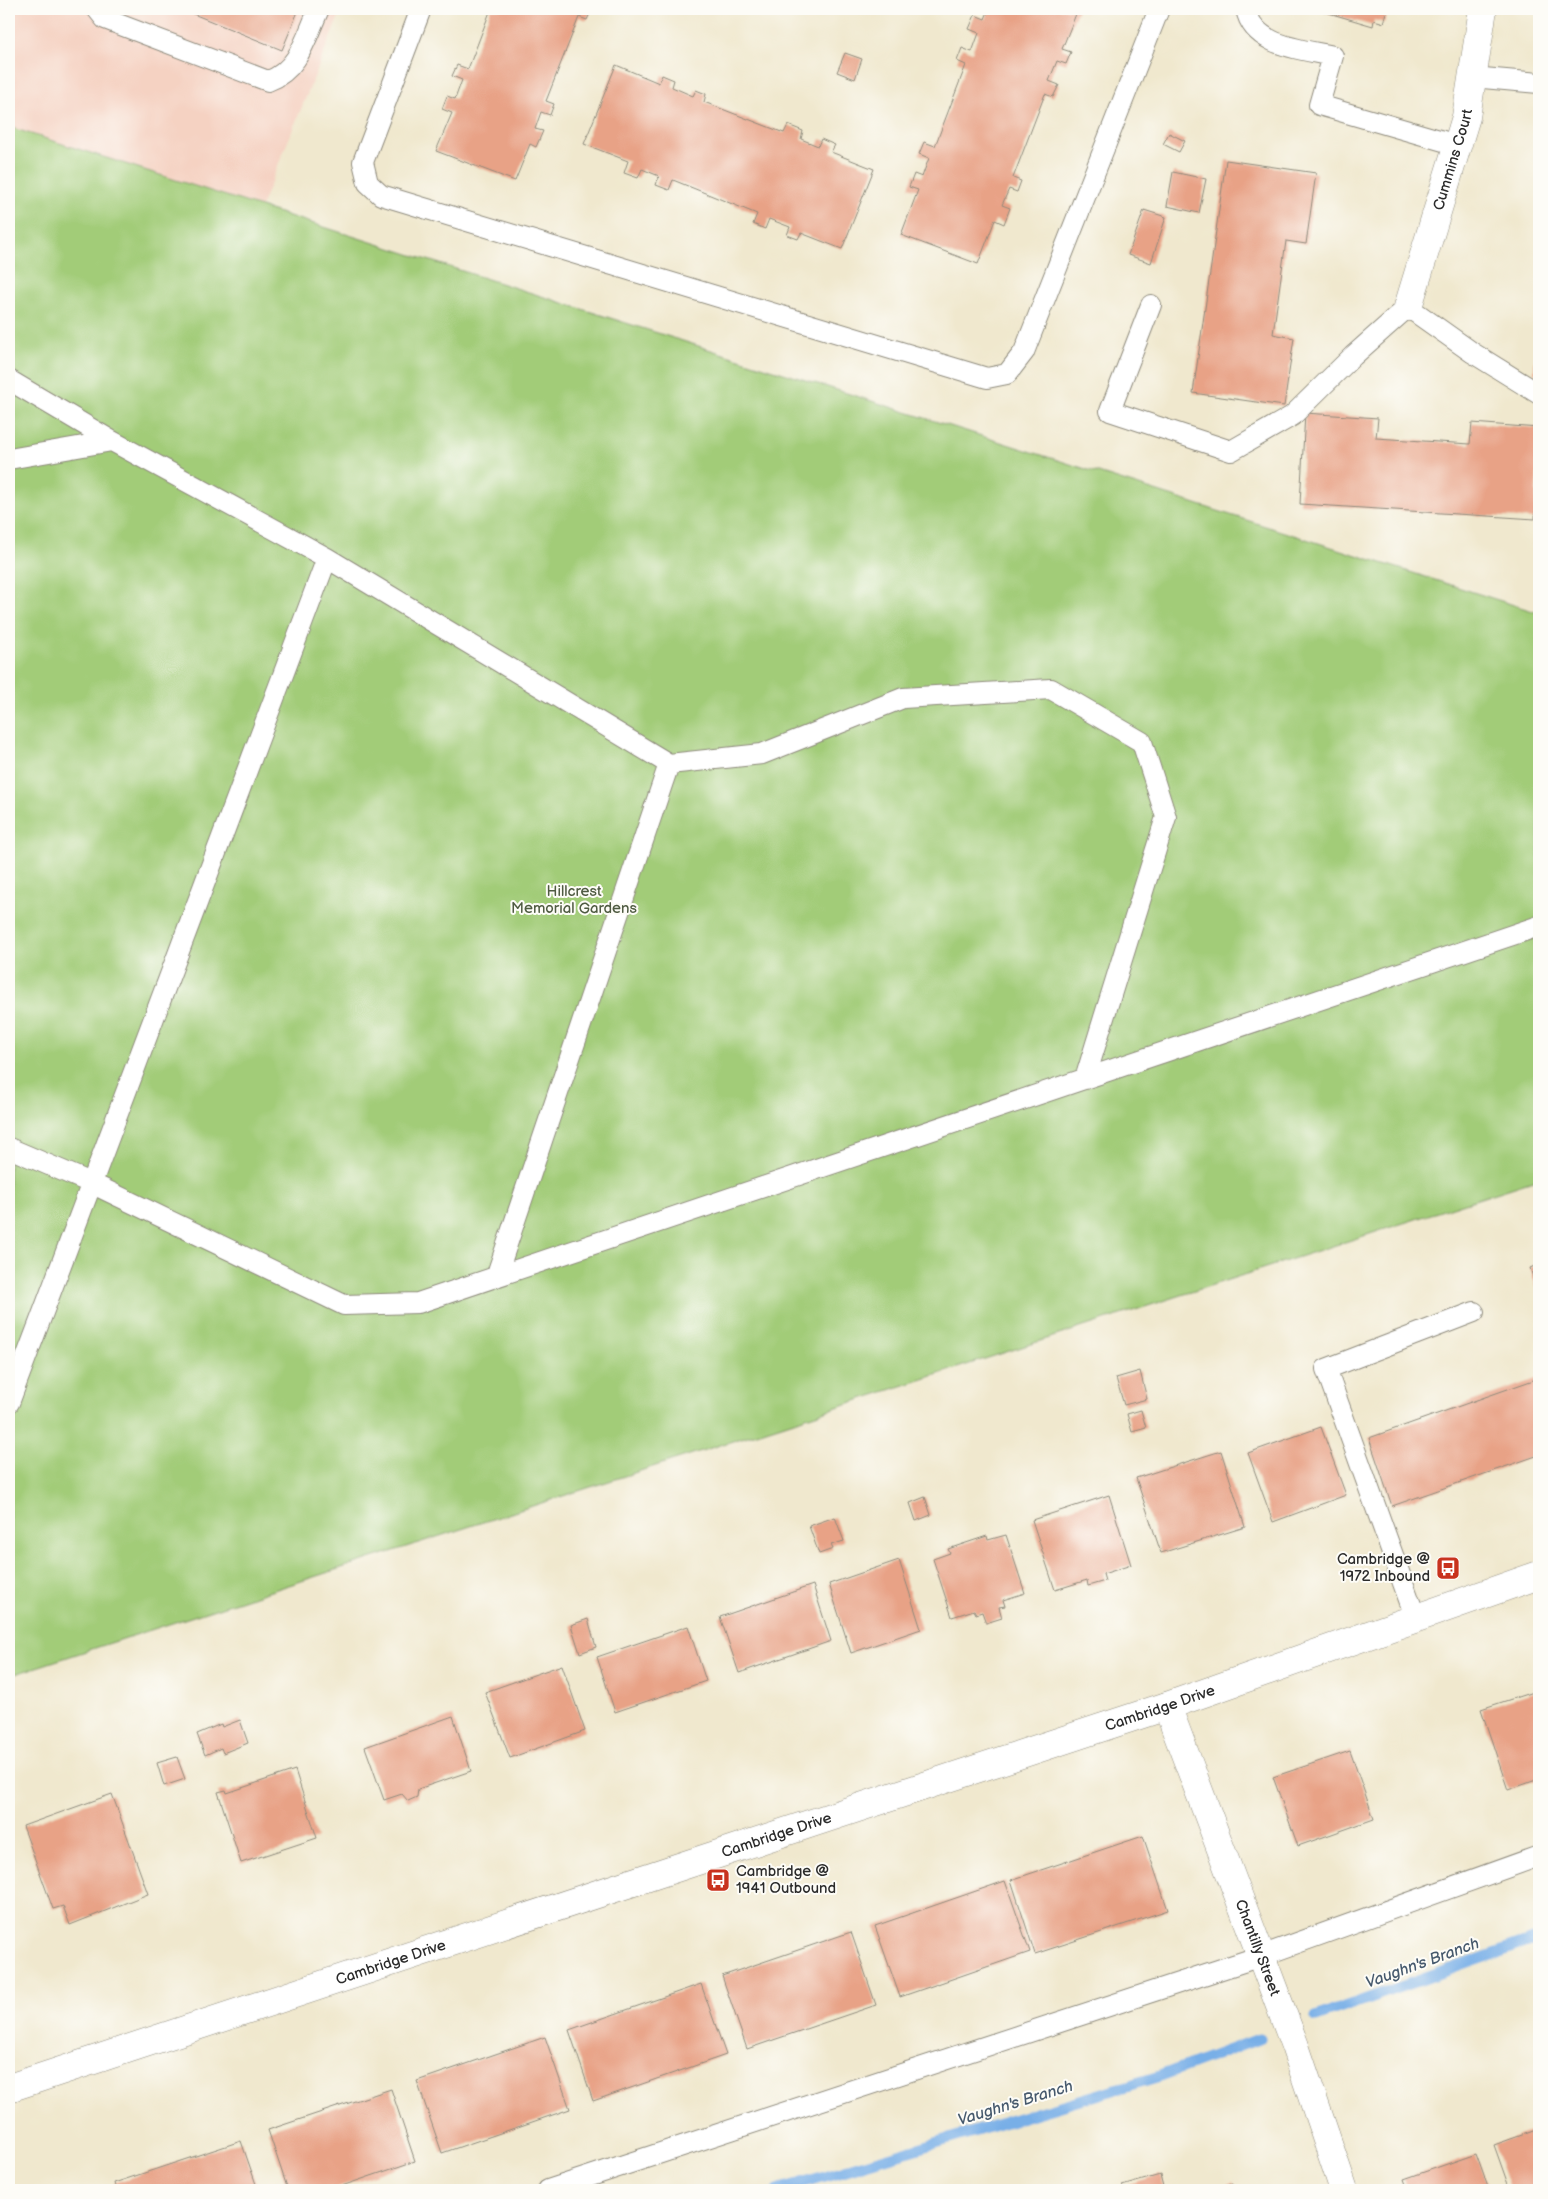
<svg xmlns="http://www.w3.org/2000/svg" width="1548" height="2199" viewBox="0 0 1548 2199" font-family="'Balsamiq Sans',sans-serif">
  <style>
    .built { fill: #f5d2c2 }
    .green { fill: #a2cc78; stroke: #667c52 }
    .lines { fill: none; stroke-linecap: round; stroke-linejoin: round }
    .stream { stroke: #78afe7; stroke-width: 11 }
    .building { fill: #e8a286 }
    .lane-casing { stroke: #8e8a7c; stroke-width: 22 }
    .street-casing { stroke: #8e8a7c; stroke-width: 29 }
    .lane { stroke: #fff; stroke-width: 20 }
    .street { stroke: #fff; stroke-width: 28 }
    .labels { text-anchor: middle; stroke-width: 4; stroke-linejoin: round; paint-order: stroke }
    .street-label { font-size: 15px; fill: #2b2b2b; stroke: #fdfcf7 }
    .park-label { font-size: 15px; fill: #4f5b42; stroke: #fdfcf7 }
    .poi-label { font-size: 15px; fill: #2b2b2b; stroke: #fdfcf7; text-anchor: end }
    .water-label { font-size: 16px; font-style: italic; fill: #46596d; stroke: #fdfcf7 }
  </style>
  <rect width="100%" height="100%" fill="#fdfcf7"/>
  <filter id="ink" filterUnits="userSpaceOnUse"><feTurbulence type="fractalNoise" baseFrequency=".02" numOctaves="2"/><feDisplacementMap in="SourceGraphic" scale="10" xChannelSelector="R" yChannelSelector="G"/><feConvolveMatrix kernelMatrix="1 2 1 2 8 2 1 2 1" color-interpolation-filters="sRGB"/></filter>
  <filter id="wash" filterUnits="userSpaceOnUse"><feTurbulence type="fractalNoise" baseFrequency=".0096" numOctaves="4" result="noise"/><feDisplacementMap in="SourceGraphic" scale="20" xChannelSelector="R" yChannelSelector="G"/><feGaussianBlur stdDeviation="1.12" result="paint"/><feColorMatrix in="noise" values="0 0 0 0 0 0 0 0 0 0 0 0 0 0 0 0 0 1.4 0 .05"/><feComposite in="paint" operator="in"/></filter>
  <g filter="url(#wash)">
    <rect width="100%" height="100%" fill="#f0e8ce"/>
    <path class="built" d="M9 9H342L261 207 9 127Z"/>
    <path class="green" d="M9 127 1539 613V1179L9 1676Z"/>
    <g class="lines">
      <path class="stream" d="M1316 2017 1539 1938
        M778 2190 1160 2076 1259 2039"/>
    </g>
    <g id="blocks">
      <path class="building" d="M181 9H299L282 50Z
        M491 9H592L587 20 579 17 546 101 554 104 550 115 541 112 535 129 543 131 536 147 530 144 515 181 436 151 452 113 442 109 447 96 455 99 462 80 452 76 457 65 468 69Z
        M989 9H1078L1062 49 1071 52 1066 64 1057 61 1049 81 1059 85 1053 97 1045 94 1013 178 1021 181 1017 192 1009 189 1002 205 1010 208 1004 224 995 220 978 264 901 235 918 190 909 187 914 174 922 177 929 158 919 154 924 142 935 146 966 65 957 61 962 48 972 52 979 33 969 29 975 15 985 19Z
        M1315 9H1388L1384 23 1374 20 1373 26Z
        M845 53 862 59 855 79 837 72Z
        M616 65 659 83 662 75 674 80 672 87 693 96 696 90 706 94 704 102 784 133 788 125 803 131 801 139 818 146 821 139 835 145 831 152 874 169 842 249 801 233 798 239 787 235 790 227 769 219 765 229 753 224 757 214 673 180 669 190 656 185 659 176 642 169 638 178 624 173 628 161 584 144Z
        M1169 133 1185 141 1179 152 1163 144Z
        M1226 160 1316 173 1306 244 1286 241 1273 334 1294 338 1284 406 1193 393Z
        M1173 172 1206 179 1199 213 1167 206Z
        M1144 210 1166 217 1151 263 1128 255Z
        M1538 316H1539V373H1534Z
        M1305 413 1378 418 1376 438 1470 444 1472 423 1539 428 1535 519 1300 504Z
        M1539 1264V1294L1530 1268Z
        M1140 1371 1147 1399 1124 1405 1116 1378Z
        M1539 1378V1455L1392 1506 1369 1438Z
        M1141 1410 1146 1428 1132 1432 1127 1414Z
        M1321 1427 1346 1495 1273 1522 1248 1453Z
        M1221 1451 1245 1527 1161 1553 1136 1478Z
        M1109 1495 1131 1565 1103 1574 1105 1581 1088 1586 1087 1580 1055 1590 1032 1520Z
        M925 1497 931 1515 916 1521 910 1503Z
        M835 1517 844 1541 831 1545 833 1549 819 1554 809 1526Z
        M1006 1535 1025 1593 1003 1600 1005 1606 999 1607 1002 1618 986 1623 982 1612 976 1614 974 1610 952 1617 933 1559 950 1553 948 1549 987 1536 988 1540Z
        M899 1560 921 1629 851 1653 829 1584Z
        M813 1585 831 1641 739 1673 720 1617Z
        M588 1619 596 1647 580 1653 571 1625Z
        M688 1626 706 1681 615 1712 597 1657Z
        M562 1665 585 1731 510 1758 485 1692Z
        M1539 1690V1779L1508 1790 1481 1709Z
        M453 1716 471 1771 418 1789 417 1797 408 1801 402 1794 384 1800 365 1747Z
        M240 1720 248 1743 223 1753 221 1748 205 1755 197 1734 221 1724 222 1727Z
        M1350 1751 1374 1819 1298 1846 1273 1777Z
        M177 1757 185 1779 164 1786 157 1763Z
        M295 1770 317 1838 241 1863 218 1792 226 1790 227 1793Z
        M112 1794 148 1894 70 1925 63 1906 53 1909 23 1826Z
        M1143 1836 1168 1910 1035 1954 1011 1880Z
        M1005 1881 1030 1952 900 1997 875 1926Z
        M851 1932 876 2005 747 2049 722 1976Z
        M701 1984 726 2055 593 2101 569 2030Z
        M545 2037 570 2109 442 2153 417 2081Z
        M391 2089 415 2161 330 2190H288L268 2130Z
        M1539 2129V2184L1521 2190H1510L1494 2145Z
        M241 2141 258 2190H116L114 2183Z
        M1476 2154 1489 2190H1408L1404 2179Z
        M1160 2175 1164 2190H1124L1122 2186Z
        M1232 2183 1235 2190H1215Z"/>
    </g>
  </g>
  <g filter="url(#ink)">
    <use href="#blocks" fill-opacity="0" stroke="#8e8a7c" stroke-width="1"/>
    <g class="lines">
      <g class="lane-casing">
        <path id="lane" d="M97 9 105 19 268 81C299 70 306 37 319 9
          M421 9 363 162 368 183 381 195 987 378 1007 374 1024 352 1159 9
          M1246 9C1253 47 1302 49 1333 56L1319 105 1457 145
          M1472 77 1539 83
          M1151 305 1110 411 1231 451 1292 416 1353 356 1408 307 1473 353 1539 394
          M9 380 112 441 327 558 669 764 762 754 903 698 1051 689 1142 742 1166 817 1085 1079
          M9 459 112 441
          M9 1148 91 1183 344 1305 418 1303 1539 926
          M496 1277 669 764
          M9 1403 327 558
          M1416 1619 1326 1369 1474 1312
          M548 2190 1261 1956 1539 1856"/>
      </g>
      <g class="street-casing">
        <g id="street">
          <path id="s1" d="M1408 307 1466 117 1483 9"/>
          <path id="s2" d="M1167 1706 1295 2046 1344 2190"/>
          <path id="s3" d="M9 2088 1167 1706 1539 1575"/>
        </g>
      </g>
      <use href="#lane" class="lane"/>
      <use href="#street" class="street"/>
    </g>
  </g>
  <defs>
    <g id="bus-square" transform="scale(1.25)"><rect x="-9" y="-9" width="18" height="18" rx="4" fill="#c8321e" stroke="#fdfcf7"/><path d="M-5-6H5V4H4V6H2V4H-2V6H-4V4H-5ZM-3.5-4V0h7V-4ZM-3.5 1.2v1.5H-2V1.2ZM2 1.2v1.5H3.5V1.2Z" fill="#fff"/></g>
  </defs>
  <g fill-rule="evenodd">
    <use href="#bus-square" x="1448" y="1568"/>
    <use href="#bus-square" x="718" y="1880"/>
  </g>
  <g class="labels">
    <g class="street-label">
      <text dy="5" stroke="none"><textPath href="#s1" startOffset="154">Cummins Court</textPath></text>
      <text dy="5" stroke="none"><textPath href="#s3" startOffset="1212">Cambridge Drive</textPath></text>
      <text dy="5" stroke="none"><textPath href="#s3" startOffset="808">Cambridge Drive</textPath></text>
      <text dy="5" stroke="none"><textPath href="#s2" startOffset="258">Chantilly Street</textPath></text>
      <text dy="5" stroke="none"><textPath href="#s3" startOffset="402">Cambridge Drive</textPath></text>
    </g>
    <g class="park-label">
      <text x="574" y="896">Hillcrest<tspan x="574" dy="17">Memorial Gardens</tspan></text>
    </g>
    <g class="poi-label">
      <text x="1430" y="1564">Cambridge @<tspan x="1430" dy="17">1972 Inbound</tspan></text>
      <text x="736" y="1876" text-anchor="start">Cambridge @<tspan x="736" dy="17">1941 Outbound</tspan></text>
    </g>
    <g class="water-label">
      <text transform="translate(1422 1962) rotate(-20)" y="6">Vaughn's Branch</text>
      <text transform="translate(1015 2102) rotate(-17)" y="6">Vaughn's Branch</text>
    </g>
  </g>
  <rect width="1548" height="2199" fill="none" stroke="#fdfcf7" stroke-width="30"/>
</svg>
